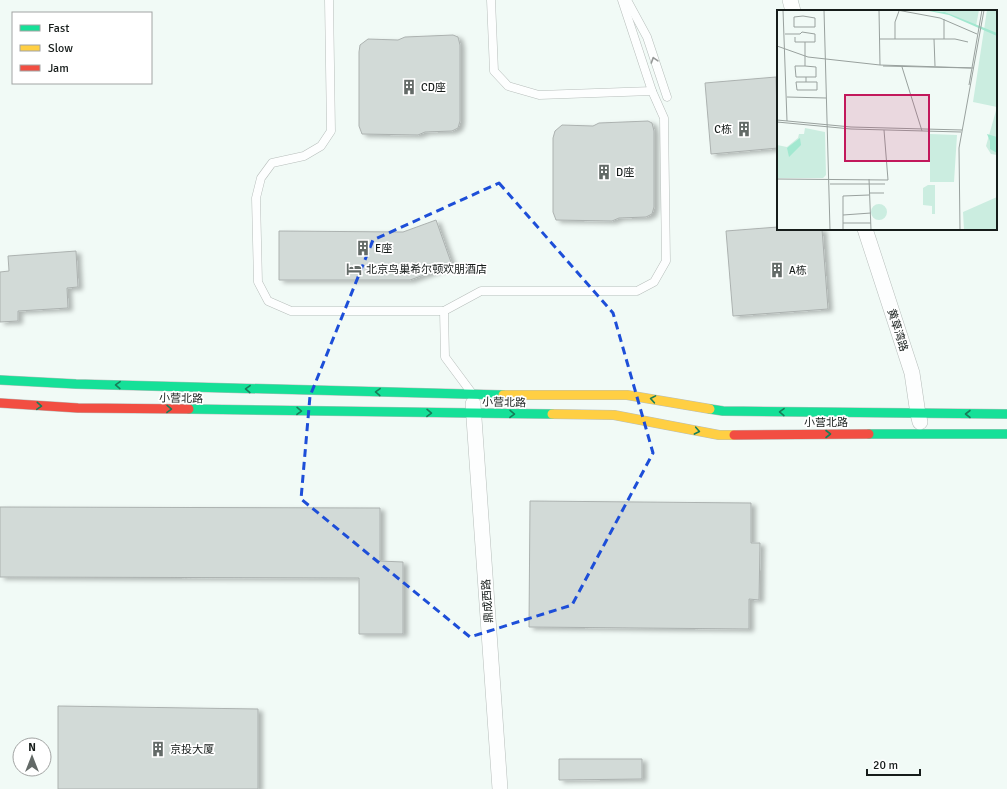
<svg xmlns="http://www.w3.org/2000/svg" width="1007" height="789" viewBox="0 0 1007 789" font-family="Signika,'Noto Sans SC',sans-serif">
	<style>
		.building { fill: #d2dad7; stroke: #acb2b0; filter: url(#shadow) }
		.lines { fill: none; stroke-linecap: round; stroke-linejoin: round }
		.lane-casing { stroke: #b7bebb; stroke-width: 9 }
		.street-casing { stroke: #b7bebb; stroke-width: 16 }
		.fast-casing { stroke: #b7bebb; stroke-width: 10 }
		.slow-casing { stroke: #b7bebb; stroke-width: 10 }
		.jam-casing { stroke: #b7bebb; stroke-width: 10 }
		.lane { stroke: #fdfefe; stroke-width: 8 }
		.street { stroke: #fdfefe; stroke-width: 15 }
		.fast { stroke: #16e098; stroke-width: 9 }
		.slow { stroke: #ffcf43; stroke-width: 9 }
		.jam { stroke: #f24e42; stroke-width: 9 }
		.oneway { stroke: #959897 }
		.oneway2 { stroke: #167e59 }
		.marked { fill: none; stroke: #1d4ed8; stroke-width: 3; stroke-dasharray: 8 5; stroke-linejoin: round }
		.labels { text-anchor: middle; stroke-width: 3.5; stroke-linejoin: round; paint-order: stroke }
		.poi-label { font-size: 11px; fill: #161c1a; stroke: #fff; text-anchor: start }
		.street-label { font-size: 11px; fill: #161c1a; stroke: #fff }
		.inset-road { fill: none; stroke: #99a19e; stroke-width: 1 }
		.view { fill: #c2185b; fill-opacity: 0.15; stroke: #c2185b; stroke-width: 2 }
		.inset-edge { fill: none; stroke: #161c1a; stroke-width: 2 }
	</style>
	<defs>
		<filter id="shadow"><feDropShadow dx="4.5" dy="2.5" stdDeviation="2" flood-color="#0004"/></filter>
	</defs>
	<rect width="100%" height="100%" fill="#f1faf6"/>
	<g class="building">
		<polygon points="453,35 458,37 460,45 460,121 458,128 452,131 425,132 418,135 362,134 359,126 359,52 360,45 368,39 398,40 405,37"/>
		<polygon points="776,77 778,148 711,154 705,83"/>
		<polygon points="648,121 652,123 654,131 654,207 652,214 646,217 619,218 612,221 556,220 553,212 553,138 555,131 562,125 593,126 599,123"/>
		<polygon points="436,220 452,265 410,280 279,280 279,231 403,232"/>
		<polygon points="778,227 778,229 822,229 828,309 733,316 726,231"/>
		<polygon points="76,251 78,287 67,288 68,308 18,311 18,321 0,322 0,272 9,271 8,256"/>
		<polygon points="530,501 751,503 751,543 760,543 759,600 749,599 749,629 529,627"/>
		<polygon points="0,507 380,508 380,561 403,562 403,634 359,634 359,578 0,577"/>
		<polygon points="58,706 258,709 258,789 58,789"/>
		<polygon points="559,759 642,759 642,779 559,780"/>
	</g>
	<g class="lines">
		<g class="lane-casing">
			<g id="lane">
				<polyline points="329,0 331,131 321,146 304,156 272,163 261,178 256,198 258,282 268,301 291,311 444,311 481,291 637,291 654,282 666,261 664,118 652,91"/>
				<polyline points="491,0 494,71 508,86 539,95 652,91 622,0"/>
				<polyline points="627,0 647,37 667,97"/>
				<polyline points="444,311 445,357 471,392"/>
			</g>
		</g>
		<g class="street-casing">
			<g id="street">
				<polyline points="790,0 793,11"/>
				<polyline points="865,229 912,373 918,414 920,422"/>
				<polyline points="473,404 500,789"/>
			</g>
		</g>
		<g class="fast-casing">
			<g id="fast">
				<polyline points="0,380 76,384 503,395"/>
				<polyline points="189,409 552,414"/>
				<polyline points="710,409 723,411 1007,414"/>
				<polyline points="869,434 1007,434"/>
			</g>
		</g>
		<g class="slow-casing">
			<g id="slow">
				<polyline points="503,395 627,395 710,409"/>
				<polyline points="552,414 614,415 719,435 734,435"/>
			</g>
		</g>
		<g class="jam-casing">
			<g id="jam">
				<polyline points="0,403 78,408 189,409"/>
				<polyline points="734,435 869,434"/>
			</g>
		</g>
		<use href="#lane" class="lane"/>
		<use href="#street" class="street"/>
		<use href="#fast" class="fast"/>
		<use href="#slow" class="slow"/>
		<use href="#jam" class="jam"/>
	</g>
	<defs><path id="oneway-chevron" d="M-2-3.5L2.5 0L-2 3.5" fill="none" stroke-width="1.6" stroke-linecap="round" stroke-linejoin="round"/></defs>
	<use class="oneway" href="#oneway-chevron" transform="translate(654 60) rotate(-108)"/>
	<g class="oneway2">
		<use href="#oneway-chevron" transform="translate(118 385) rotate(-178)"/>
		<use href="#oneway-chevron" transform="translate(248 389) rotate(-178)"/>
		<use href="#oneway-chevron" transform="translate(378 392) rotate(-178)"/>
		<use href="#oneway-chevron" transform="translate(653 399) rotate(-170)"/>
		<use href="#oneway-chevron" transform="translate(39 406) rotate(4)"/>
		<use href="#oneway-chevron" transform="translate(169 409) rotate(1)"/>
		<use href="#oneway-chevron" transform="translate(299 411) rotate(1)"/>
		<use href="#oneway-chevron" transform="translate(782 412) rotate(-179)"/>
		<use href="#oneway-chevron" transform="translate(429 413) rotate(1)"/>
		<use href="#oneway-chevron" transform="translate(512 414) rotate(1)"/>
		<use href="#oneway-chevron" transform="translate(968 414) rotate(180)"/>
		<use href="#oneway-chevron" transform="translate(697 431) rotate(11)"/>
		<use href="#oneway-chevron" transform="translate(828 434)"/>
	</g>
	<path class="marked" d="M499,183L613,313L653,453L572,605L470,637L301,499L310,396L373,240Z"/>
	<defs>
		<g id="building-bare" transform="scale(1.2)"><path d="M-4-6H4V6H1V3H-1V6H-4ZM-2.5-4.3h1.7v1.8h-1.7ZM.8-4.3h1.7v1.8H.8ZM-2.5-1h1.7V.8h-1.7ZM.8-1h1.7V.8H.8Z" fill="#636a67" stroke="#fff" stroke-width="2.5" paint-order="stroke"/></g>
		<g id="hotel-bare" transform="scale(1.2)"><path d="M-6-4.5h1.5V1H6V5H4.5V3h-9V5H-6ZM-4 0a1.8 1.8 0 1 1 3.6 0ZM.5 0V-2.5h3Q6-2.5 6 0Z" fill="#636a67" stroke="#fff" stroke-width="2.5" paint-order="stroke"/></g>
	</defs>
	<g fill-rule="evenodd">
		<use href="#building-bare" x="409" y="87"/>
		<use href="#building-bare" x="744" y="129"/>
		<use href="#building-bare" x="604" y="172"/>
		<use href="#building-bare" x="363" y="248"/>
		<use href="#hotel-bare" x="354" y="269"/>
		<use href="#building-bare" x="777" y="270"/>
		<use href="#building-bare" x="158" y="749"/>
	</g>
	<g class="labels">
		<g class="poi-label">
			<text x="421" y="91">CD座</text>
			<text x="732" y="133" text-anchor="end">C栋</text>
			<text x="616" y="176">D座</text>
			<text x="375" y="252">E座</text>
			<text x="366" y="273">北京鸟巢希尔顿欢朋酒店</text>
			<text x="789" y="274">A栋</text>
			<text x="170" y="753">京投大厦</text>
		</g>
		<g class="street-label">
			<text transform="translate(898 330) rotate(72)" y="4">黄草湾路</text>
			<text transform="translate(181 398) rotate(1)" y="4">小营北路</text>
			<text transform="translate(504 402) rotate(1)" y="4">小营北路</text>
			<text x="826" y="426">小营北路</text>
			<text transform="translate(487 601) rotate(-94)" y="4">鼎成西路</text>
		</g>
	</g>
	<g transform="translate(777 10)">
		<rect width="220" height="220" fill="#f1faf6"/>
		<path d="M159,0H202L199,16L168,2ZM210,0H220V145L214,144L209,136L220,97L196,92ZM28,118L48,122L49,165L46,168H0V135L10,137L21,128L22,124H27ZM153,124L180,125L177,172H153ZM151,175H158V204H155V196L146,195V178ZM220,187V220H187L186,202ZM94 202a8 8 0 1 1 16 0a8 8 0 1 1-16 0Z" fill="#cbede0"/>
		<path d="M147,0L168,2L220,23V26L172,5ZM210,124L220,127V143L213,139V131ZM23,128L24,135L12,147L10,138Z" fill="#a2e8d0"/>
		<path class="inset-road" d="M6,0L10,111M47,0L53,220M102,0L103,55M120,0L163,8L200,24M26,6L38,8V17H17V7ZM167,9V29M8,24H23L25,22L38,24V32H18V27M102,29H178L191,32M118,29V12L122,1M157,29L158,56M28,32V56H18L19,67H39V57L28,56M0,36L31,47L103,55L196,58M106,56L194,58M125,57L145,121M29,67V72H19L20,80H40V72H29M192,75L205,0M10,87L49,88M0,110L74,117L185,120M0,112L74,119L184,122M0,169L111,170L107,120M92,169L94,220M53,174H108M92,183H107M66,205L94,203M66,213H94M66,220V186L92,185M183,220L182,138L207,0"/>
		<path class="view" d="M68,85H152V151H68Z"/>
		<rect width="220" height="220" class="inset-edge"/>
	</g>
	<rect x="12" y="12" width="140" height="72" fill="#ffffff" stroke="#a2a4a3"/>
	<rect x="20" y="25" width="20" height="6" fill="#16e098" stroke="#a2a4a3"/>
	<text x="48" y="32" font-size="12" fill="#161c1a">Fast</text>
	<rect x="20" y="45" width="20" height="6" fill="#ffcf43" stroke="#a2a4a3"/>
	<text x="48" y="52" font-size="12" fill="#161c1a">Slow</text>
	<rect x="20" y="65" width="20" height="6" fill="#f24e42" stroke="#a2a4a3"/>
	<text x="48" y="72" font-size="12" fill="#161c1a">Jam</text>
	<g transform="translate(32 757)"><circle r="19" fill="#ffffff" stroke="#a2a4a3"/>
	<path d="M0-3L7 15L0 10L-7 15Z" fill="#636a67"/>
	<text y="-6" font-size="11" font-weight="bold" text-anchor="middle" fill="#161c1a">N</text>
	</g>
	<path d="M867 769v6h53v-6" fill="none" stroke="#161c1a" stroke-width="2"/>
	<text x="873" y="769" font-size="12" fill="#161c1a" stroke="#ffffff" stroke-width="3" paint-order="stroke">20 m</text>
</svg>
